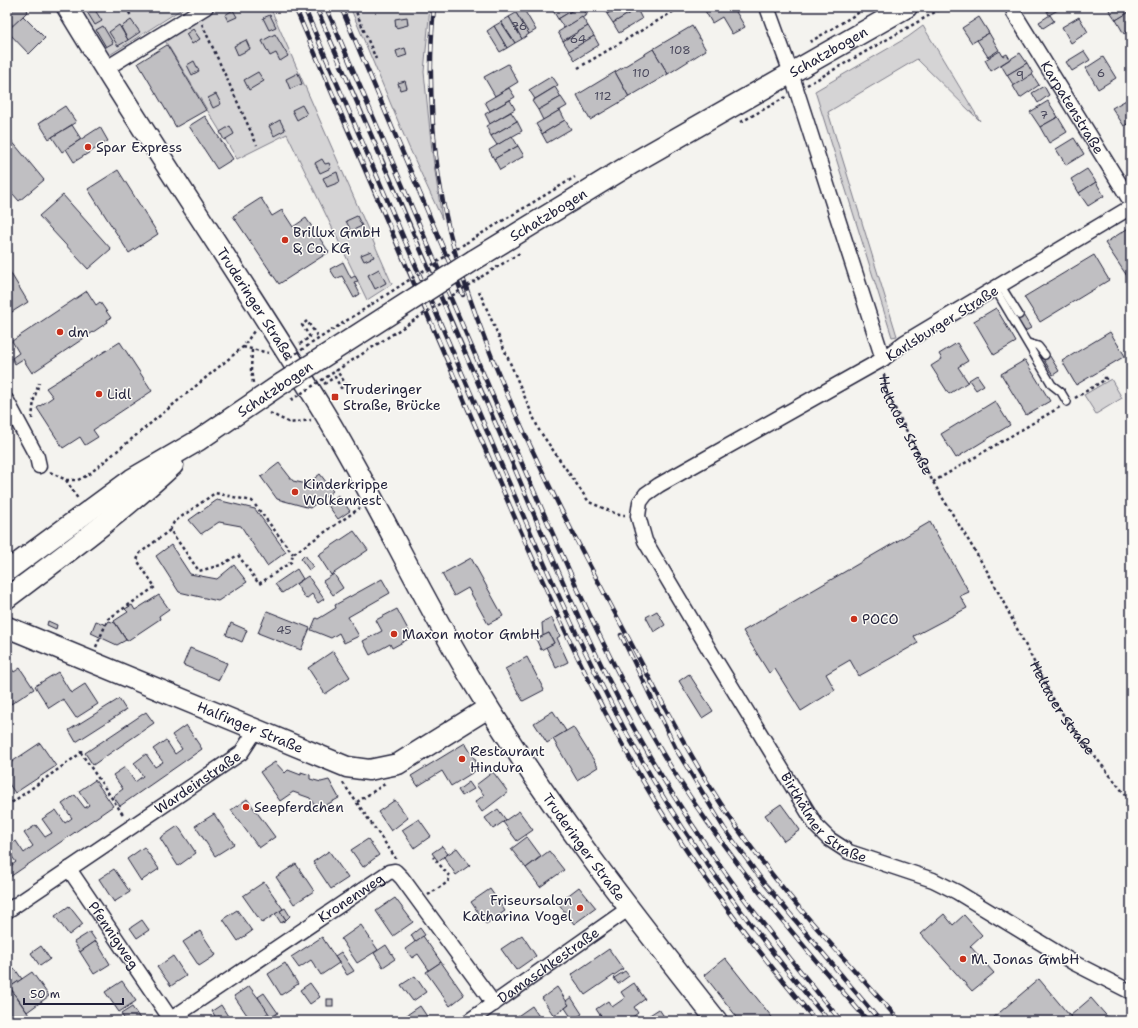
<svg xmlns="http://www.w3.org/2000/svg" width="1138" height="1028" viewBox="0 0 1138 1028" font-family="'Shantell Sans',sans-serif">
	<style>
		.green { fill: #d5d4d5; stroke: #7c7b88 }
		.building { fill: #c0bfc2; stroke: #22223b }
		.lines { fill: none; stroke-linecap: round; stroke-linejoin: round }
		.lane-casing { stroke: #22223b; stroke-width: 10 }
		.street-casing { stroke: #22223b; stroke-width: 17 }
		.secondary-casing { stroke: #22223b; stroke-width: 23 }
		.path { stroke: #22223b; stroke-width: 2.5; stroke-dasharray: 3 3; stroke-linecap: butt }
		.lane { stroke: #fdfcf7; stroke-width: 7 }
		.street { stroke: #fdfcf7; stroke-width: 14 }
		.secondary { stroke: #fdfcf7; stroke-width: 20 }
		.rail-casing { stroke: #22223b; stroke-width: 4.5 }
		.rail { stroke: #fdfcf7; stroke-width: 3; stroke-dasharray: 9; stroke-linecap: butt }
		.secondary-bridge-casing { stroke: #22223b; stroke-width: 23; stroke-linecap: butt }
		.path-bridge { stroke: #22223b; stroke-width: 2.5; stroke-dasharray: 3 3; stroke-linecap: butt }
		.secondary-bridge { stroke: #fdfcf7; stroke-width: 20 }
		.poi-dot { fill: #c8321e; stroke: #fdfcf7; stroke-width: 1.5 }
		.labels { text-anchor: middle; stroke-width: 3; stroke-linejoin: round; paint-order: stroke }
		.number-label { font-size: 12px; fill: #4a495d }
		.street-label { font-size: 14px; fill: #22223b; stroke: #fdfcf7 }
		.poi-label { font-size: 14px; fill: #22223b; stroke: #fdfcf7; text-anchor: start }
	</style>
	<rect width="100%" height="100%" fill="#f4f3ef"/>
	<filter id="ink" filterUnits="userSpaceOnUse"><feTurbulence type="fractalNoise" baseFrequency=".025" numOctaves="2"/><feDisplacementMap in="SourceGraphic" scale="8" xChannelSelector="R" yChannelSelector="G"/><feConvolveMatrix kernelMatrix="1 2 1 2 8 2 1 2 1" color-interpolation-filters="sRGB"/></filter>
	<g filter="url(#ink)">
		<g class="green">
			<polygon points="80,7 185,7 108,56"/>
			<polygon points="218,7 270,7 392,284 367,300 287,134 237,159 164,39"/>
			<polygon points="350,7 430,7 424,72 432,151 442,219 408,145"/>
			<polygon points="923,26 980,121 917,59 828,112 897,336 892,337 815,91 908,37"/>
			<polygon points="1111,379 1122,398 1096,414 1084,395"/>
		</g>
		<g class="building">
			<polygon points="7,7 25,7 28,11 13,26 7,19"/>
			<polygon points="84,7 93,7 102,21 95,25"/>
			<polygon points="556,7 578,7 558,19 552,9"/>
			<polygon points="578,7 582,7 587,15 564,28 558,19"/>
			<polygon points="603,7 619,7 607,14"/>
			<polygon points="619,7 635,7 637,9 613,23 607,14"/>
			<polygon points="708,7 738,7 735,10 745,27 732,34 722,17 712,23 704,9"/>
			<polygon points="1045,7 1063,7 1049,15"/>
			<polygon points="1107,7 1131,7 1131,11 1116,20"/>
			<polygon points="523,8 536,30 529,34 516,13"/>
			<polygon points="637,9 642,19 619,33 613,23"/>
			<polygon points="233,10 237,17 228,21 225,15"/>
			<polygon points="1131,11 1131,29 1124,34 1116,20"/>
			<polygon points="516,13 529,34 522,39 509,17"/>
			<polygon points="270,15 276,27 269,30 263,18"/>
			<polygon points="1050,15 1054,21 1043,28 1039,22"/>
			<polygon points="23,16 45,38 29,54 7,31"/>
			<polygon points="407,17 408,25 396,28 395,19"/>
			<polygon points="509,17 522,39 515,43 501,22"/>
			<polygon points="582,17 588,26 563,41 558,32"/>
			<polygon points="979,17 989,33 972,43 962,28"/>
			<polygon points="1079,17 1088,32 1071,43 1062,27"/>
			<polygon points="131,20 140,32 128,40 121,27"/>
			<polygon points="501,22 515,43 507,48 494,26"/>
			<polygon points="119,25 128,40 118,46 109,32"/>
			<polygon points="103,26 113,43 106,47 96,30"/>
			<polygon points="494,26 507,48 500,52 487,31"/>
			<polygon points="588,26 594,36 569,51 563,41"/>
			<polygon points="692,26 706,50 668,74 653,49"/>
			<polygon points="193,29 200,39 192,44 186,34"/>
			<polygon points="989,33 999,50 988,57 977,40"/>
			<polygon points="275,34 288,56 280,61 276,53 270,56 262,41"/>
			<polygon points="594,36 599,45 575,60 569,51"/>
			<polygon points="246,40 250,49 238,55 234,46"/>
			<polygon points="167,45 206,110 176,127 138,63"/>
			<polygon points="405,48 407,55 398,58 396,51"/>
			<polygon points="653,49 668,74 629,97 615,72"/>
			<polygon points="1000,51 1003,56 1007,54 1010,59 991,71 985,60"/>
			<polygon points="1084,51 1090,60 1072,71 1066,62"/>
			<polygon points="1020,53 1027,63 1007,75 1001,65"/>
			<polygon points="1103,57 1116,78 1098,89 1086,68"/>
			<polygon points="194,61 199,71 192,75 187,65"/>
			<polygon points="1027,63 1033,74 1014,86 1007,75"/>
			<polygon points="508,64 518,82 495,96 484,77"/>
			<polygon points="258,72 264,81 249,90 244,80"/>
			<polygon points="615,72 629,97 590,120 577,95"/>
			<polygon points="298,73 302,84 290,89 286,79"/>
			<polygon points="1032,74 1039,85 1020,98 1013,86"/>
			<polygon points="552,76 558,85 535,99 529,90"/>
			<polygon points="405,81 407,88 400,90 398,83"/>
			<polygon points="1044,86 1049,95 1038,103 1032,93"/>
			<polygon points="555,87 561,97 538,110 532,101"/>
			<polygon points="509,88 515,97 490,111 485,102"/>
			<polygon points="216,94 221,104 213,108 208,98"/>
			<polygon points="561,97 567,106 543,120 538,110"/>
			<polygon points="1128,99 1131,104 1131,122 1124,126 1112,108"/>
			<polygon points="510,100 515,109 490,124 485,114"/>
			<polygon points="1048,101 1058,117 1040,127 1030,112"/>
			<polygon points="302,105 307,114 297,120 292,110"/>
			<polygon points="65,106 76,122 49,139 39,123"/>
			<polygon points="560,110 565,120 542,134 536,124"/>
			<polygon points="511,112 517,121 491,136 486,126"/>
			<polygon points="205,116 233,159 217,169 189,126"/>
			<polygon points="1058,117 1067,132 1049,143 1040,127"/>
			<polygon points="280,120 285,130 274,136 269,126"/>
			<polygon points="565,120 571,129 547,143 542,134"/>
			<polygon points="517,121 522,131 497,145 491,136"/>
			<polygon points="72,125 81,139 62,152 52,137"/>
			<polygon points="230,126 234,134 224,140 220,132"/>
			<polygon points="100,127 108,141 74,162 66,149"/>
			<polygon points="512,136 518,146 494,159 489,150"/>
			<polygon points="1074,138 1084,154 1066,165 1056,149"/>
			<polygon points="11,140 44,180 19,201 7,187 7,143"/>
			<polygon points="518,146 524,156 500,170 494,159"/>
			<polygon points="322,159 325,164 329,163 331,168 320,173 315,163"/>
			<polygon points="1087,169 1096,182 1079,193 1071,179"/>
			<polygon points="118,170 158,234 129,253 88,189"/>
			<polygon points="337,172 340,182 327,187 323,178"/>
			<polygon points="1096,182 1104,196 1088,206 1079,193"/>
			<polygon points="63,195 111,249 88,269 39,216"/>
			<polygon points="261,198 272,216 282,210 293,227 306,218 329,252 279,284 233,216"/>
			<polygon points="357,216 362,226 351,231 346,221"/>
			<polygon points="1130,227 1131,228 1131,282 1105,243"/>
			<polygon points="371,251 374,257 364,261 361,255"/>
			<polygon points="1094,255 1109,280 1040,322 1024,297"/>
			<polygon points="343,262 351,278 355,276 358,281 354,282 360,294 354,298 342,276 336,279 330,269"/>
			<polygon points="7,267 28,302 7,315"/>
			<polygon points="379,269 386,283 375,289 368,275"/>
			<polygon points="87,291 96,305 100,302 111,318 107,320 108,322 32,373 23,359 15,364 12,358 19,353 12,341"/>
			<polygon points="996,308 1016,342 994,355 974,321"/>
			<polygon points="1022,313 1031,328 1025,331 1016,317"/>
			<polygon points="1110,332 1125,356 1076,385 1062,361"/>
			<polygon points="120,342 152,391 93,430 98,437 85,445 80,437 63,448 37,408 53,397 46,388"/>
			<polygon points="957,343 968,361 958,367 968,382 949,394 931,366 942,359 939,354"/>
			<polygon points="1048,353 1059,371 1053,375 1042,357"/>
			<polygon points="1025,360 1050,401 1026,415 1001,374"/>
			<polygon points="977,375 984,385 976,390 969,380"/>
			<polygon points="995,401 1010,425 956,458 941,434"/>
			<polygon points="279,463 293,481 307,484 320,474 333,491 310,508 277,499 261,477"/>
			<polygon points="338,495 350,511 338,519 327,504"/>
			<polygon points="217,500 255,509 286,552 267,566 241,526 219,522 201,534 189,520"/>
			<polygon points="930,522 969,592 960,596 967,608 914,636 918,643 859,676 850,660 826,674 835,690 801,711 775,669 769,673 743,631"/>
			<polygon points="354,531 368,550 331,575 318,555"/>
			<polygon points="171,545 190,574 217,579 234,565 247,582 218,601 179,592 156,556"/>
			<polygon points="305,555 313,567 309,570 301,559"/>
			<polygon points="471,558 503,616 488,624 468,588 454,596 442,574"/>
			<polygon points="297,569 303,579 282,593 275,584"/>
			<polygon points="334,574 343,588 333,595 323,581"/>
			<polygon points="308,576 324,599 318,603 312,594 306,599 296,584"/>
			<polygon points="382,579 390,593 348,617 359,636 344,643 339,633 331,638 311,630 316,618 318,619 336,608 335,605"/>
			<polygon points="159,595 169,609 159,616 160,619 127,641 114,621 128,612 125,609 132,605 135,610"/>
			<polygon points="397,609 412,637 392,648 390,644 370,655 363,641 382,631 376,620"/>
			<polygon points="267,611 310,628 301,650 258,633"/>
			<polygon points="657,611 665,625 654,632 646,617"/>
			<polygon points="552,618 560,636 557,638 568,662 556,668 546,647 554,643 549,633 543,636 542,623"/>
			<polygon points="48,621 57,625 56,629 47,625"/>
			<polygon points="96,621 106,625 109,621 115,623 126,640 117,645 91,633"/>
			<polygon points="231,623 247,630 242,642 226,635"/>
			<polygon points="549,633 554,643 541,650 536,639"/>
			<polygon points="190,648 227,663 219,680 183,665"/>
			<polygon points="333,651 350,677 325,694 308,668"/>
			<polygon points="527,657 544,690 523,701 505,669"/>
			<polygon points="7,662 14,672 20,668 34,689 11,704 7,697"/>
			<polygon points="58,672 71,693 85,684 98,704 76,718 63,699 49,708 35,686"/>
			<polygon points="689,674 713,711 702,718 679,681"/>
			<polygon points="119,699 126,710 76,742 69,730"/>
			<polygon points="553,711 566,731 547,743 534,723"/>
			<polygon points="146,712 154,723 93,765 85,753"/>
			<polygon points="186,725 202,749 120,806 113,796 123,789 113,775 125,767 135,782 143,776 134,763 146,754 155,767 163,762 153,749 166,740 175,754 182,749 172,735"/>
			<polygon points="573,727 598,767 577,780 553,739"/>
			<polygon points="40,743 56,766 15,793 7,781 7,765"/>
			<polygon points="465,743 480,768 451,786 442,771 418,786 411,776"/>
			<polygon points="275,762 285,773 288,770 301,775 301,772 310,775 310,779 321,782 329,780 339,798 317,810 310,798 293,792 280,801 260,772"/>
			<polygon points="493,772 508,792 482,812 475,802 484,795 476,785"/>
			<polygon points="95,780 113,806 7,879 7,869 16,862 7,850 7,847 16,841 24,853 33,846 24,833 36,825 45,837 52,833 42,819 56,810 65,823 72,818 62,804 75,795 85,808 89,805 79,791"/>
			<polygon points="469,782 474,789 462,796 458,790"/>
			<polygon points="247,799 275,837 259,848 231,810"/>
			<polygon points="395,800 408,818 391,831 378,812"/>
			<polygon points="781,804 800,830 784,841 765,815"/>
			<polygon points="498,809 506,820 493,829 485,818"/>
			<polygon points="519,811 533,830 517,841 503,822"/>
			<polygon points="214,814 234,844 215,856 195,826"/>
			<polygon points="419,819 431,836 414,848 402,830"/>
			<polygon points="178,826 196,853 178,866 160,838"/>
			<polygon points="527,837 541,856 526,868 511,849"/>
			<polygon points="368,839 379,855 363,867 351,850"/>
			<polygon points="442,846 448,854 438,861 432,853"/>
			<polygon points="144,847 159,869 141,881 127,859"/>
			<polygon points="457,848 470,865 456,875 444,857"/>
			<polygon points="329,851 348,878 331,889 313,862"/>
			<polygon points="549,851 564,870 540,887 526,868"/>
			<polygon points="296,864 314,891 294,904 276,877"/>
			<polygon points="114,869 130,892 114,902 99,879"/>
			<polygon points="264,882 283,909 262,923 243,896"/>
			<polygon points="579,887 596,908 574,924 558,903"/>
			<polygon points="490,889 505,911 486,924 471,902"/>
			<polygon points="395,898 413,922 393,936 376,911"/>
			<polygon points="69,906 83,924 69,935 55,916"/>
			<polygon points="285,908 290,916 286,920 280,911"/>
			<polygon points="237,910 252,931 238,941 223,919"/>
			<polygon points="280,911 286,920 281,923 275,914"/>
			<polygon points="944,914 953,925 964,915 982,935 970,946 994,973 972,991 921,934"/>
			<polygon points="142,920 149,930 137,938 130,928"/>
			<polygon points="361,925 378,950 357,963 341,939"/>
			<polygon points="420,928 425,935 415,942 411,935"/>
			<polygon points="200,931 216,955 199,966 183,942"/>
			<polygon points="90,932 96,941 80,952 74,942"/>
			<polygon points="522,935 536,956 516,970 501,949"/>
			<polygon points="423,936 441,962 429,970 418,954 412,958 405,949"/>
			<polygon points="322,937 339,963 321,975 311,960 299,968 291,957"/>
			<polygon points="96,941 110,964 94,974 80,952"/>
			<polygon points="386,945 395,959 383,967 374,953"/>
			<polygon points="41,946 50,959 40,966 31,953"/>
			<polygon points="609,949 623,969 585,995 571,975"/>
			<polygon points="341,952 354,971 347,975 335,956"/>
			<polygon points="173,956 186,976 171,986 157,967"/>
			<polygon points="725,958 775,1021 740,1021 704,975"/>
			<polygon points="441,962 464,995 450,1006 426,972"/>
			<polygon points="285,963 298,984 281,995 268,974"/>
			<polygon points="15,969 22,979 7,989 7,975"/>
			<polygon points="625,971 629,976 618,984 614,978"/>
			<polygon points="32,972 49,996 27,1012 10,987"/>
			<polygon points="415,976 426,992 413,1001 401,985"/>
			<polygon points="1039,979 1074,1021 996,1021 993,1018"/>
			<polygon points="122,981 136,1001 119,1012 105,992"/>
			<polygon points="310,983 320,997 310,1004 300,990"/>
			<polygon points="634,983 645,999 634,1007 638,1013 627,1021 604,1021 596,1009 608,1001 612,1007 625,998 621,992"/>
			<polygon points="249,986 269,1012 257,1021 251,1021 234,996"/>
			<polygon points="557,987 569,1005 554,1016 542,998"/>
			<polygon points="12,991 29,1015 20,1021 7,1020 7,994"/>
			<polygon points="264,993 278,1013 271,1017 258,997"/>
			<polygon points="571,997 582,1014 573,1020 565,1008 569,1005 566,1001"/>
			<polygon points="1091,998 1111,1021 1074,1021 1070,1016"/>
			<rect x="327" y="999" width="6" height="7"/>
			<polygon points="221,1005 231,1021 222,1021 219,1016 216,1018 212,1011"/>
			<polygon points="420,1006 430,1021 403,1021 401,1019"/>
			<polygon points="532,1006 542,1021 512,1021 512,1020"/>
			<polygon points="132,1007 141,1020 140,1021 126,1021 121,1014"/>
			<polygon points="659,1009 665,1018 660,1021 647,1021 645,1018"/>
		</g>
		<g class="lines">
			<g class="lane-casing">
				<g id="lane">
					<polyline points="1001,286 1019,315"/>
					<polyline points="995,289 1052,385 1061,392 1067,402"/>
					<polyline points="1028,343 1038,346 1045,355"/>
				</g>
			</g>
			<g class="street-casing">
				<g id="street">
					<polyline points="767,7 791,73 883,359"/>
					<path id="s2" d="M1014,13L1131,202"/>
					<polyline points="105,69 206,7"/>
					<path id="s3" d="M1131,207L905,342L883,359L659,485L646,494L640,502L638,516L645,541L713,656L817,827L829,839L849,852L933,880L957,892L1074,963L1131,992"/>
					<polyline points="7,401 37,457 39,466"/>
					<path id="s4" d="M69,869L172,1021"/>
					<path id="s5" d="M7,911L241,753L256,730"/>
					<path id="s6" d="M171,1019L389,872L395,871L402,878L494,1004"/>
					<path id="s7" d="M469,1021L628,909"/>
				</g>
			</g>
			<g class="secondary-casing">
				<g id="secondary">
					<path id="s8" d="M67,7C148,142 238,272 320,406C376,497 420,596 476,687C547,805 632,913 717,1021"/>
					<path id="s9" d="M474,260L633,163L907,7"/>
					<polyline points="7,571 132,479 199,440 281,384"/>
					<path d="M7,598C64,555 121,513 173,465"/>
					<path id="s10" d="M7,627L347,767L369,770L398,764L488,708"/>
				</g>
			</g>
			<g class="path">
				<polyline points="126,7 131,16"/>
				<polyline points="354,7 376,59"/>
				<polyline points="202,24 257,145"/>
				<polyline points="810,42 868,7"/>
				<polyline points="578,68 681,7"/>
				<polyline points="807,85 944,7"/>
				<polyline points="741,122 786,97"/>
				<polyline points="466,243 575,177"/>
				<polyline points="481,277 520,253"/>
				<polyline points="479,291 539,430 589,502 619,515 625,515"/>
				<polyline points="300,344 310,337 302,325 307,321 318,337"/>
				<polyline points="243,347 269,353"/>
				<polyline points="252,350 251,370 253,383"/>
				<path id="s1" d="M884,374L886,391L933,482L990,576L1052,697L1067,721L1131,802"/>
				<polyline points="324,384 335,377 341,388 346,384 336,370"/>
				<polyline points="1075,398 1106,379 1102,375"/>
				<polyline points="270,413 290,423 311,420"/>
				<polyline points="32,419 34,399 39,383"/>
				<polyline points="50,472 66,480 78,499"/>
				<polyline points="66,480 78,480 88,475 243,347 254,331"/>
				<polyline points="933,482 1060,407"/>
				<polyline points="170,530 174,522 215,493 252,501 293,554"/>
				<polyline points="96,647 108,619 155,587 137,560 140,553 170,530 199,571 221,565 238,555 259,584 291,562 293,554 360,508"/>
				<polyline points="81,753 81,748"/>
				<polyline points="343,783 395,857 395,859"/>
				<polyline points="357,802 385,784"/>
				<polyline points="7,806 81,753 124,816"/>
				<polyline points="428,895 448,882 450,877 433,857"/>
			</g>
			<use href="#lane" class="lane"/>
			<use href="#street" class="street"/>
			<use href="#secondary" class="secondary"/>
			<g class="rail-casing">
				<g id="rail">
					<path d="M295,7C359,155 423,303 486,451C538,571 588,692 656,803C703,880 758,952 816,1021"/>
					<path d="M304,7C360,136 415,265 471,394C524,517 575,642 641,759C694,853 759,939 829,1021"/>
					<path d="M316,7C378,152 440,297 503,441C548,547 591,655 649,755C704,850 771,937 841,1021"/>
					<path d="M326,7C387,149 448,292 509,434C557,543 602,652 663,754C721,851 794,936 868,1021"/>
					<polyline points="341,7 463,295"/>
					<path d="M434,7C427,77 432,161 449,230C460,274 476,317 493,360C528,447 570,530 615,613C651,680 685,750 727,813C777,888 840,954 900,1021"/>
					<polyline points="621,635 676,749 724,828 764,883 880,1021"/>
				</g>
			</g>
			<use href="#rail" class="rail"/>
			<g class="secondary-bridge-casing">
				<polyline id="secondary-bridge" points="281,384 474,260"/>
			</g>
			<g class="path-bridge">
				<polyline points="286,360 466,243"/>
				<polyline points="291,400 481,277"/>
			</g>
			<use href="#secondary-bridge" class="secondary-bridge"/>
		</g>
	</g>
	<g class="poi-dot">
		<circle cx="88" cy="147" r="4"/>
		<circle cx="285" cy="240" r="4"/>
		<circle cx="60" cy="332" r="4"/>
		<circle cx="99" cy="394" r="4"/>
		<rect x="331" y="393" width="8" height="8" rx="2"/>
		<circle cx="295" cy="492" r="4"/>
		<circle cx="854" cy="619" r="4"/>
		<circle cx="394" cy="634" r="4"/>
		<circle cx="462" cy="759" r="4"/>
		<circle cx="246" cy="807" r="4"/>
		<circle cx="580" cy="908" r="4"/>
		<circle cx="963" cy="959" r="4"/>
	</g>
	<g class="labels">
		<g class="number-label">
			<text x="519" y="30">76</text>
			<text x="578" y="43">64</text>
			<text x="680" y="54">108</text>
			<text x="641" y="77">110</text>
			<text x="1101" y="77">6</text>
			<text x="1020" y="79">9</text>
			<text x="603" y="100">112</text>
			<text x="1044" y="119">7</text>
			<text x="284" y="634">45</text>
		</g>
		<g class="street-label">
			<text dy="5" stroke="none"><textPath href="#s9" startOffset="411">Schatzbogen</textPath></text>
			<text dy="5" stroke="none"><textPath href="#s2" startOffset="111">Karpatenstraße</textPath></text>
			<text dy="5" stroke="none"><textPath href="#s9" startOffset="87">Schatzbogen</textPath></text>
			<text dy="5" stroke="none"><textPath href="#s8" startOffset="351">Truderinger Straße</textPath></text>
			<text transform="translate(942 323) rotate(-32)" y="5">Karlsburger Straße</text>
			<text transform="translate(275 389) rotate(-34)" y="5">Schatzbogen</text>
			<text dy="5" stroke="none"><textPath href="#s1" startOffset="56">Heltauer Straße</textPath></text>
			<text dy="5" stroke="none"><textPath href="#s1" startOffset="380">Heltauer Straße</textPath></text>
			<text dy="5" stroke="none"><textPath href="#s10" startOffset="263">Halfinger Straße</textPath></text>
			<text dy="5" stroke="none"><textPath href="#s5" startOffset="230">Wardeinstraße</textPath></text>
			<text dy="5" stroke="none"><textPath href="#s3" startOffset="946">Birthälmer Straße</textPath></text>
			<text dy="5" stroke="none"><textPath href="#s8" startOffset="987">Truderinger Straße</textPath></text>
			<text dy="5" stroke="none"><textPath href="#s6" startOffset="217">Kronenweg</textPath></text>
			<text dy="5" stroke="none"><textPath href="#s4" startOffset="80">Pfennigweg</textPath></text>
			<text dy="5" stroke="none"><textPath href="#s7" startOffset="97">Damaschkestraße</textPath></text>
		</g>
		<g class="poi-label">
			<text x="96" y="152">Spar Express</text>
			<text x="293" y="237">Brillux GmbH<tspan x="293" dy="16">&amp; Co. KG</tspan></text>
			<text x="68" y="337">dm</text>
			<text x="343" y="394">Truderinger<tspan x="343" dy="16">Straße, Brücke</tspan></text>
			<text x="107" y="399">Lidl</text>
			<text x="303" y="489">Kinderkrippe<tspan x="303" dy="16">Wolkennest</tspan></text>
			<text x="862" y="624">POCO</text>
			<text x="402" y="639">Maxon motor GmbH</text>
			<text x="470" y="756">Restaurant<tspan x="470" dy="16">Hindura</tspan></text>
			<text x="254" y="812">Seepferdchen</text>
			<text x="572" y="905" text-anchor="end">Friseursalon<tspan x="572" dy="16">Katharina Vogel</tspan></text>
			<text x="971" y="964">M. Jonas GmbH</text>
		</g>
	</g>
	<rect width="1138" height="1028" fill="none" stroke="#fdfcf7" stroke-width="24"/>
	<rect x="12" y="12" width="1114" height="1004" fill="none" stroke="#22223b" stroke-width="1.5" filter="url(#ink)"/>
	<path d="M24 998v6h99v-6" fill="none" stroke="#22223b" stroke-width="2"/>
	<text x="30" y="998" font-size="12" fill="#22223b" stroke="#fdfcf7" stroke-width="3" paint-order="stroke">50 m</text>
</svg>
